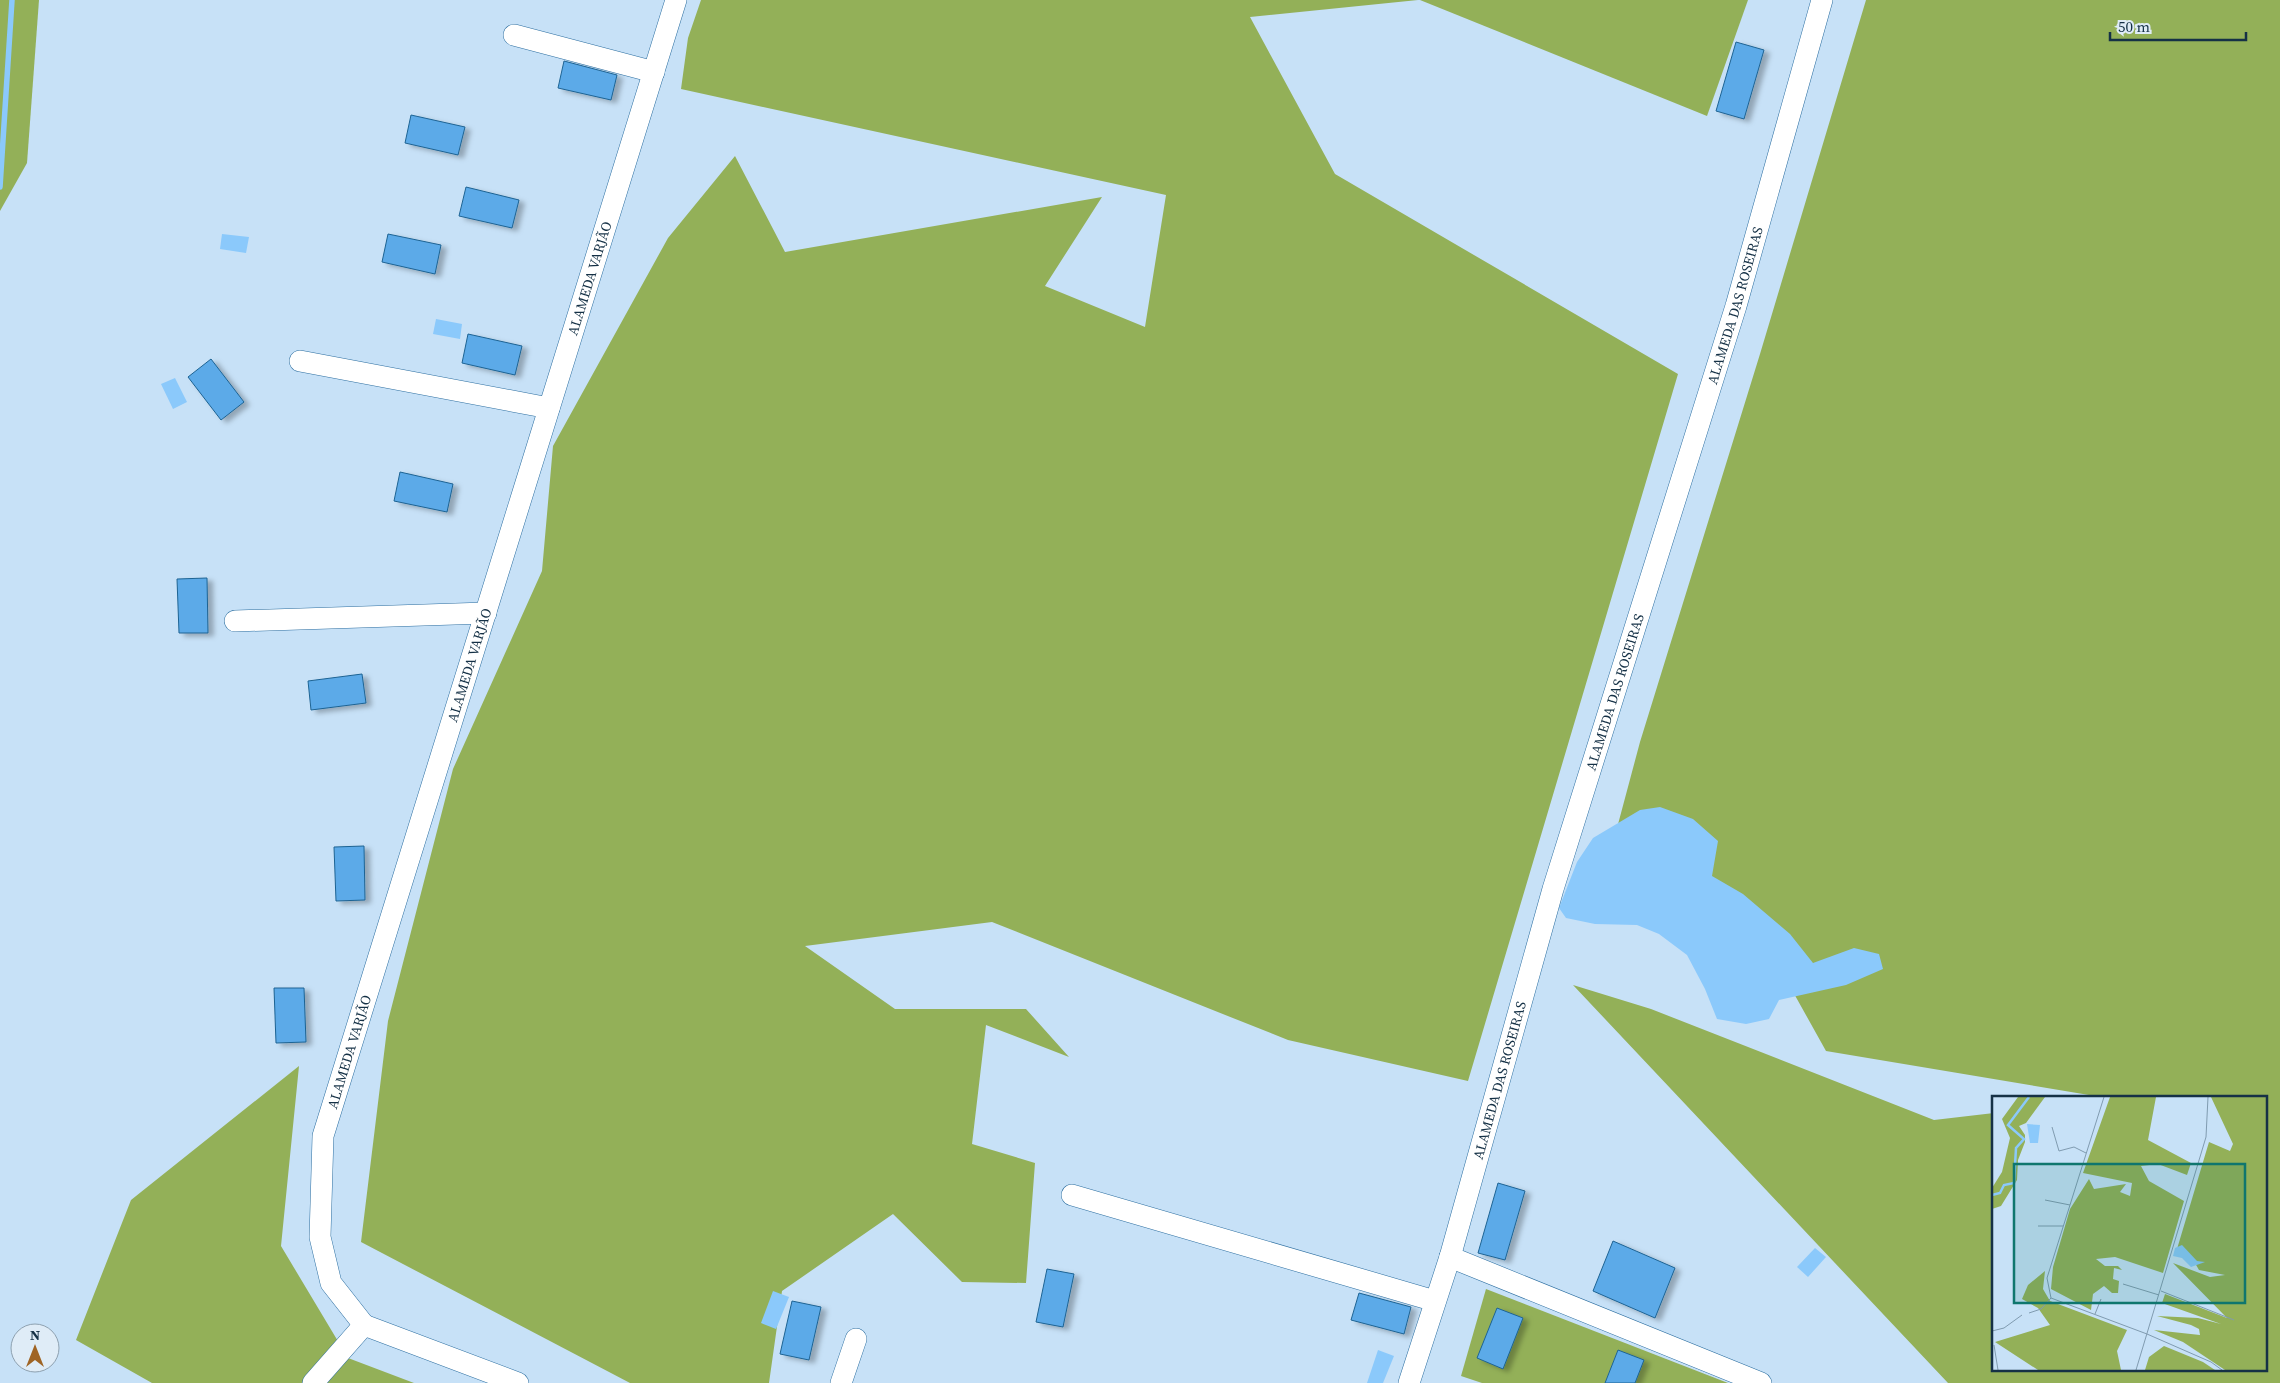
<svg xmlns="http://www.w3.org/2000/svg" width="2280" height="1383" viewBox="0 0 2280 1383" font-family="'Source Serif 4',serif">
	<style>
		.forest { fill: #93b058 }
		.water { fill: #8bc9fb }
		.lines { fill: none; stroke-linecap: round; stroke-linejoin: round }
		.stream { stroke: #8bc9fb; stroke-width: 5.5 }
		.building { fill: #5baae8; stroke: #1e6393; filter: url(#shadow) }
		.minor-casing { stroke: #2d6fa1; stroke-width: 22 }
		.minor { stroke: #fff; stroke-width: 21 }
		.labels { text-anchor: middle; stroke-width: 4; stroke-linejoin: round; paint-order: stroke }
		.street-label { font-size: 14px; fill: #153146; stroke: #dfecf7 }
		.inset-river { fill: none; stroke: #8bc9fb; stroke-width: 2.5 }
		.inset-road { fill: none; stroke: #809bb0; stroke-width: 1 }
		.view { fill: #0f766e; fill-opacity: 0.15; stroke: #0f766e; stroke-width: 2.5 }
		.inset-edge { fill: none; stroke: #153146; stroke-width: 2.5 }
	</style>
	<defs>
		<filter id="shadow"><feDropShadow dx="5.5" dy="3" stdDeviation="2.5" flood-color="#0004"/></filter>
	</defs>
	<rect width="100%" height="100%" fill="#c7e1f7"/>
	<g class="forest">
		<polygon points="0,0 39,0 27,163 0,211"/>
		<polygon points="701,0 1418,0 1250,17 1335,174 1678,374 1468,1081 1288,1040 992,922 805,946 895,1009 1026,1009 1069,1057 986,1025 972,1144 1035,1163 1026,1283 962,1282 893,1214 782,1291 769,1383 630,1383 361,1242 388,1021 453,769 542,571 553,446 668,238 735,156 785,252 1102,197 1045,286 1145,327 1166,195 681,89 688,38"/>
		<polygon points="1420,0 1748,0 1707,116"/>
		<polygon points="1866,0 2280,0 2280,1383 1948,1383 1573,985 1651,1009 1934,1120 1994,1113 1994,1369 2266,1369 2266,1097 2101,1097 1826,1051 1763,938 1613,843 1640,742 1760,354"/>
		<polygon points="299,1066 281,1246 348,1358 414,1383 152,1383 76,1340 131,1200"/>
		<polygon points="1486,1289 1728,1383 1482,1383 1461,1376"/>
	</g>
	<g class="water">
		<polygon points="222,234 249,237 246,253 220,249"/>
		<polygon points="436,319 462,324 460,339 433,334"/>
		<polygon points="175,378 187,402 173,409 161,384"/>
		<polygon points="1660,807 1693,819 1718,841 1712,876 1743,894 1790,934 1813,963 1854,948 1879,954 1883,969 1846,985 1779,1000 1769,1019 1746,1024 1717,1019 1705,989 1687,955 1659,934 1637,925 1595,924 1566,918 1559,908 1577,862 1593,838 1640,810"/>
		<polygon points="1815,1248 1826,1257 1808,1277 1797,1267"/>
		<polygon points="773,1291 789,1297 776,1329 761,1323"/>
		<polygon points="1378,1350 1394,1356 1383,1383 1367,1383"/>
	</g>
	<g class="lines">
		<polyline class="stream" points="0,187 12,0"/>
	</g>
	<g class="building">
		<polygon points="1736,42 1764,50 1744,119 1716,111"/>
		<polygon points="564,61 617,75 611,100 558,88"/>
		<polygon points="411,115 465,127 458,155 405,143"/>
		<polygon points="466,187 519,200 512,228 459,216"/>
		<polygon points="388,234 441,245 435,274 382,262"/>
		<polygon points="468,334 522,346 515,375 462,363"/>
		<polygon points="211,359 244,402 221,420 188,377"/>
		<polygon points="400,472 453,484 447,512 394,501"/>
		<polygon points="207,578 208,633 179,633 177,579"/>
		<polygon points="362,674 366,703 311,710 308,681"/>
		<polygon points="364,846 365,900 336,901 334,847"/>
		<polygon points="274,988 304,988 306,1042 276,1043"/>
		<polygon points="1498,1183 1525,1191 1505,1260 1478,1253"/>
		<polygon points="1613,1241 1675,1268 1655,1318 1593,1291"/>
		<polygon points="1047,1269 1074,1274 1063,1327 1036,1322"/>
		<polygon points="1359,1293 1411,1307 1404,1334 1351,1320"/>
		<polygon points="792,1301 821,1307 809,1360 780,1354"/>
		<polygon points="1497,1308 1523,1318 1503,1369 1477,1358"/>
		<polygon points="1618,1350 1644,1360 1635,1383 1605,1383"/>
	</g>
	<g class="lines">
		<g class="minor-casing">
			<g id="minor">
				<polyline points="514,35 654,72"/>
				<polyline points="300,361 549,408"/>
				<polyline points="235,621 486,613"/>
				<polyline points="1072,1195 1435,1301"/>
				<polyline points="1450,1257 1761,1383"/>
				<path id="s1" d="M364,1325L331,1283L320,1237L323,1136L676,0"/>
				<polyline points="364,1325 518,1383"/>
				<polyline points="313,1383 364,1325"/>
				<polyline points="841,1383 856,1339"/>
				<path id="s2" d="M1409,1383L1450,1257L1553,889L1736,306L1822,0"/>
			</g>
		</g>
		<use href="#minor" class="minor"/>
	</g>
	<g class="labels">
		<g class="street-label">
			<text dy="5" stroke="none"><textPath href="#s1" startOffset="1100">ALAMEDA VARJÃO</textPath></text>
			<text dy="5" stroke="none"><textPath href="#s2" startOffset="1126">ALAMEDA DAS ROSEIRAS</textPath></text>
			<text dy="5" stroke="none"><textPath href="#s1" startOffset="695">ALAMEDA VARJÃO</textPath></text>
			<text dy="5" stroke="none"><textPath href="#s2" startOffset="721">ALAMEDA DAS ROSEIRAS</textPath></text>
			<text dy="5" stroke="none"><textPath href="#s1" startOffset="290">ALAMEDA VARJÃO</textPath></text>
			<text dy="5" stroke="none"><textPath href="#s2" startOffset="316">ALAMEDA DAS ROSEIRAS</textPath></text>
		</g>
	</g>
	<g transform="translate(1992 1096)">
		<rect width="275" height="275" fill="#c7e1f7"/>
		<path d="M26,1H53L34,27L27,30L33,39V46L26,64L25,84L9,110L0,113V92L10,76L18,42L10,23ZM118,1H164L156,44L199,67L195,79L166,68L149,70L157,85L192,105L171,177L123,161L104,163L113,170H126L130,174L122,172L121,183L127,185L126,197H120L112,190L101,198L99,214L59,193L61,171L78,113L97,83L102,93L134,88L128,96L138,100L140,87L91,77ZM219,1H275V274H233L191,246L162,234L208,239L207,233L199,229L165,220L206,222L229,228L170,207L173,198L235,222L181,167L218,181L233,179L207,174L200,162L185,153L217,46L238,55L241,48ZM53,175L51,193L58,205L135,234L125,255L129,274H46L3,246L58,229L46,212L30,203L36,189ZM172,250L211,266L223,274H153L157,261Z" fill="#93b058"/>
		<path d="M35,28L48,29L46,47H38ZM190,149L205,165L213,166L199,171L190,162L181,160L183,152Z" fill="#8bc9fb"/>
		<path class="inset-river" d="M0,99L8,97L12,89L22,87L24,52L32,43L16,29L37,1"/>
		<path class="inset-road" d="M60,31L67,55L82,51L94,57M53,104L78,109M46,130H71M131,188L167,199M169,195L242,224M59,202L55,182L112,1M59,202L155,238L219,266L230,274M37,217L49,213L59,202M103,218L109,203M0,235L12,232L30,219M2,249L6,274M144,274L214,41L216,1"/>
		<path class="view" d="M22,68H253V207H22Z"/>
		<rect width="275" height="275" class="inset-edge"/>
	</g>
	<g transform="translate(35 1348)"><circle r="24" fill="#dfecf7" stroke="#8ea1b0"/>
	<path d="M0-4L9 19L0 12L-9 19Z" fill="#9f6424"/>
	<text y="-8" font-size="14" font-weight="bold" text-anchor="middle" fill="#153146">N</text>
	</g>
	<path d="M2110 32v8h136v-8" fill="none" stroke="#153146" stroke-width="2.5"/>
	<text x="2118" y="32" font-size="15" fill="#153146" stroke="#dfecf7" stroke-width="4" paint-order="stroke">50 m</text>
</svg>
